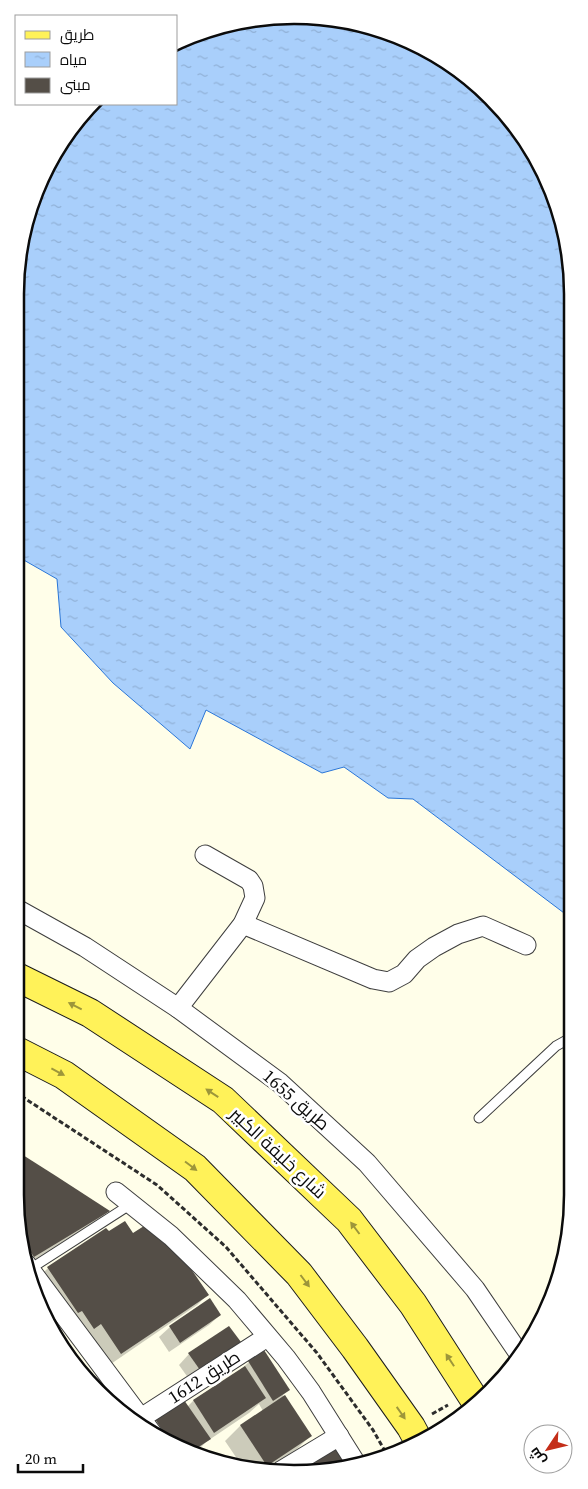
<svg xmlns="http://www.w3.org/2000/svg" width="588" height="1489" viewBox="0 0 588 1489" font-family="'Source Serif 4',Cairo,serif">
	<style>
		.water { fill: url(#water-ripples); stroke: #2b76d7 }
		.shadow { fill: #0003 }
		.building { fill: #544e47 }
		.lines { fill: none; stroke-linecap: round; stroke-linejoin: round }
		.service-casing { stroke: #3e3e3e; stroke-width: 11 }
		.minor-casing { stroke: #3e3e3e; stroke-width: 21 }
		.primary-casing { stroke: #1c1c1c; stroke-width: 30 }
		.path { stroke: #2d2d2d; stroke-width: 3; stroke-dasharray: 5 2.5; stroke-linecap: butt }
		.service { stroke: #fff; stroke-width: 9 }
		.minor { stroke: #fff; stroke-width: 19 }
		.primary { stroke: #fff259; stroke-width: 28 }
		.oneway { fill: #9d963a }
		.labels { text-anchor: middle; stroke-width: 5; stroke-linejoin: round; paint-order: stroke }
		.street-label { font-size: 18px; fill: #0b0b0b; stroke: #fff }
		.rim { fill: none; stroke: #0b0b0b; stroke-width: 2.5 }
	</style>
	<defs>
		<pattern id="water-ripples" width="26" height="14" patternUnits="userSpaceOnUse" patternTransform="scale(1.25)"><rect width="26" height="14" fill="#a9cffb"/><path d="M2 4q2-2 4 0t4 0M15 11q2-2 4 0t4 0" fill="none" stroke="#90b0d6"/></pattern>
	</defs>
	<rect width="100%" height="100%" fill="#fffee9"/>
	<polygon class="water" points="275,16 383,30 449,62 504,110 544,171 571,257 572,919 413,799 388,798 344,767 322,773 206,710 190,749 113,683 61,627 57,579 15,555 15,294 30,205 84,110 93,104 176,104 176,42"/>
	<g class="shadow">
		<polygon points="15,1152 108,1211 93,1226 27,1266 15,1195"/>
		<polygon points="106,1229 109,1233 132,1235 207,1295 197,1305 105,1368 33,1283 48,1268"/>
		<polygon points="210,1300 220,1315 209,1325 169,1352 159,1337 170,1327"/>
		<polygon points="239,1342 229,1353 189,1379 179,1365 189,1354"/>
		<polygon points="249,1362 288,1390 283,1395 310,1436 295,1451 265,1471 257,1472 242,1466 225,1441 240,1426 263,1411 259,1404 249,1413 206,1442 197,1451 155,1437 146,1430 156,1420 184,1402 187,1407 193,1401 239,1371"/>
	</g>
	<g class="building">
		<polygon points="15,1150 56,1176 110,1211 34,1257 23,1241 15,1195"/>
		<polygon points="125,1221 133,1233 144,1226 172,1250 189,1266 209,1295 121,1354 101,1324 94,1329 82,1311 78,1313 47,1267 106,1228 109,1231"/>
		<polygon points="210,1298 221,1315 180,1343 169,1326"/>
		<polygon points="229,1326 241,1342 200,1370 188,1353"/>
		<polygon points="264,1350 290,1390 273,1401 248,1361"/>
		<polygon points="245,1366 266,1398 214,1433 193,1400"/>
		<polygon points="285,1395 312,1436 267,1466 240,1425"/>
		<polygon points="184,1400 211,1439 194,1450 170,1442 155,1419"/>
		<polygon points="337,1446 348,1469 302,1470"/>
	</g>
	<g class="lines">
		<g class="service-casing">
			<g id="service">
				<polyline points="479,1118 556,1046 565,1041 573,1042"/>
				<polyline points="30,1269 131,1204"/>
			</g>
		</g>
		<g class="minor-casing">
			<g id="minor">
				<polyline points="15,908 85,947 178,1008 280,1083 367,1163 475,1289 520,1355"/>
				<polyline points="243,924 373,979 389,982 404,974 417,959 434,947 458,934 483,926 526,945"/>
				<polyline points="178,1008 243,924 255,898 253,886 249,880 205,855"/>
				<polyline points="116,1192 171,1236 237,1300 286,1358 311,1392 357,1465"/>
				<polyline points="26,1264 154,1436"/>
				<polyline points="141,1418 267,1337"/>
				<polyline points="281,1471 339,1436"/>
			</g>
		</g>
		<g class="primary-casing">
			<g id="primary">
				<polyline points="15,976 90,1013 223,1100 349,1220 413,1304 476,1402"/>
				<polyline points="15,1050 64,1075 195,1168 299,1274 355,1348 411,1427 418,1440"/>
			</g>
		</g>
		<g class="path">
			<polyline points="15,1092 157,1185 226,1247 317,1353 373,1430 386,1453"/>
			<polyline points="432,1414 448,1405"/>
		</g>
		<use href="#service" class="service"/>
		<use href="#minor" class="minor"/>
		<use href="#primary" class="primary"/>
	</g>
	<defs><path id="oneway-solid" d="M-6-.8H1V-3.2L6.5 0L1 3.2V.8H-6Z" transform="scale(1.25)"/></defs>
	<g class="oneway">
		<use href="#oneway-solid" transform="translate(75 1006) rotate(-153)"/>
		<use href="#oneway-solid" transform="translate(58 1072) rotate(28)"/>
		<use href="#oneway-solid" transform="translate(212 1093) rotate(-147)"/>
		<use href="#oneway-solid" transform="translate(191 1166) rotate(37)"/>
		<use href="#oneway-solid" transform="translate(355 1228) rotate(-127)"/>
		<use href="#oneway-solid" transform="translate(305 1281) rotate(53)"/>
		<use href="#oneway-solid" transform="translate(450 1360) rotate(-123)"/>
		<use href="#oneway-solid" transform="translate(401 1413) rotate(55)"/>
	</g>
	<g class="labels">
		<g class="street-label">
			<text transform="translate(296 1100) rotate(41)" y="6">طريق 1655</text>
			<text transform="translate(278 1153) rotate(43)" y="6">شارع خليفة الكبير</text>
			<text transform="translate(204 1377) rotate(-33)" y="6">طريق 1612</text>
		</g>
	</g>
	<path d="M0 0H588V1489H0ZM294 24H294A270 270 0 0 1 564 294V1195A270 270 0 0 1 294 1465H294A270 270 0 0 1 24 1195V294A270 270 0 0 1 294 24Z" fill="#fff" fill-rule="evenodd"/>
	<path class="rim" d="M294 24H294A270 270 0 0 1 564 294V1195A270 270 0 0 1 294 1465H294A270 270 0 0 1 24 1195V294A270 270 0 0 1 294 24Z"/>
	<rect x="15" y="15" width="162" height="90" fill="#ffffff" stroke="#9d9d9d"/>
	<rect x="25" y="31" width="25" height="8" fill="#fff259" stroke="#9d9d9d"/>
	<text x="60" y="40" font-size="15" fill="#0b0b0b">طريق</text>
	<rect x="25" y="52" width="25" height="15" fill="url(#water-ripples)" stroke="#9d9d9d"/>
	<text x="60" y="65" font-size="15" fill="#0b0b0b">مياه</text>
	<rect x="25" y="78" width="25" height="15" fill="#544e47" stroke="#9d9d9d"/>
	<text x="60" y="90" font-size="15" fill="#0b0b0b">مبنى</text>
	<g transform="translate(548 1449) rotate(235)"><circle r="24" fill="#ffffff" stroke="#9d9d9d"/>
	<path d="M0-4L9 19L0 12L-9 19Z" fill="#c42e19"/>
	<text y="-8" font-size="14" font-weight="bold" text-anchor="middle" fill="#0b0b0b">ش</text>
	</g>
	<path d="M18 1464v8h65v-8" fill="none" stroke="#0b0b0b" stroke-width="2.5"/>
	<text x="25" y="1464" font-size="15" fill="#0b0b0b" stroke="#ffffff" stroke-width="4" paint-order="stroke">20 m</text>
</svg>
